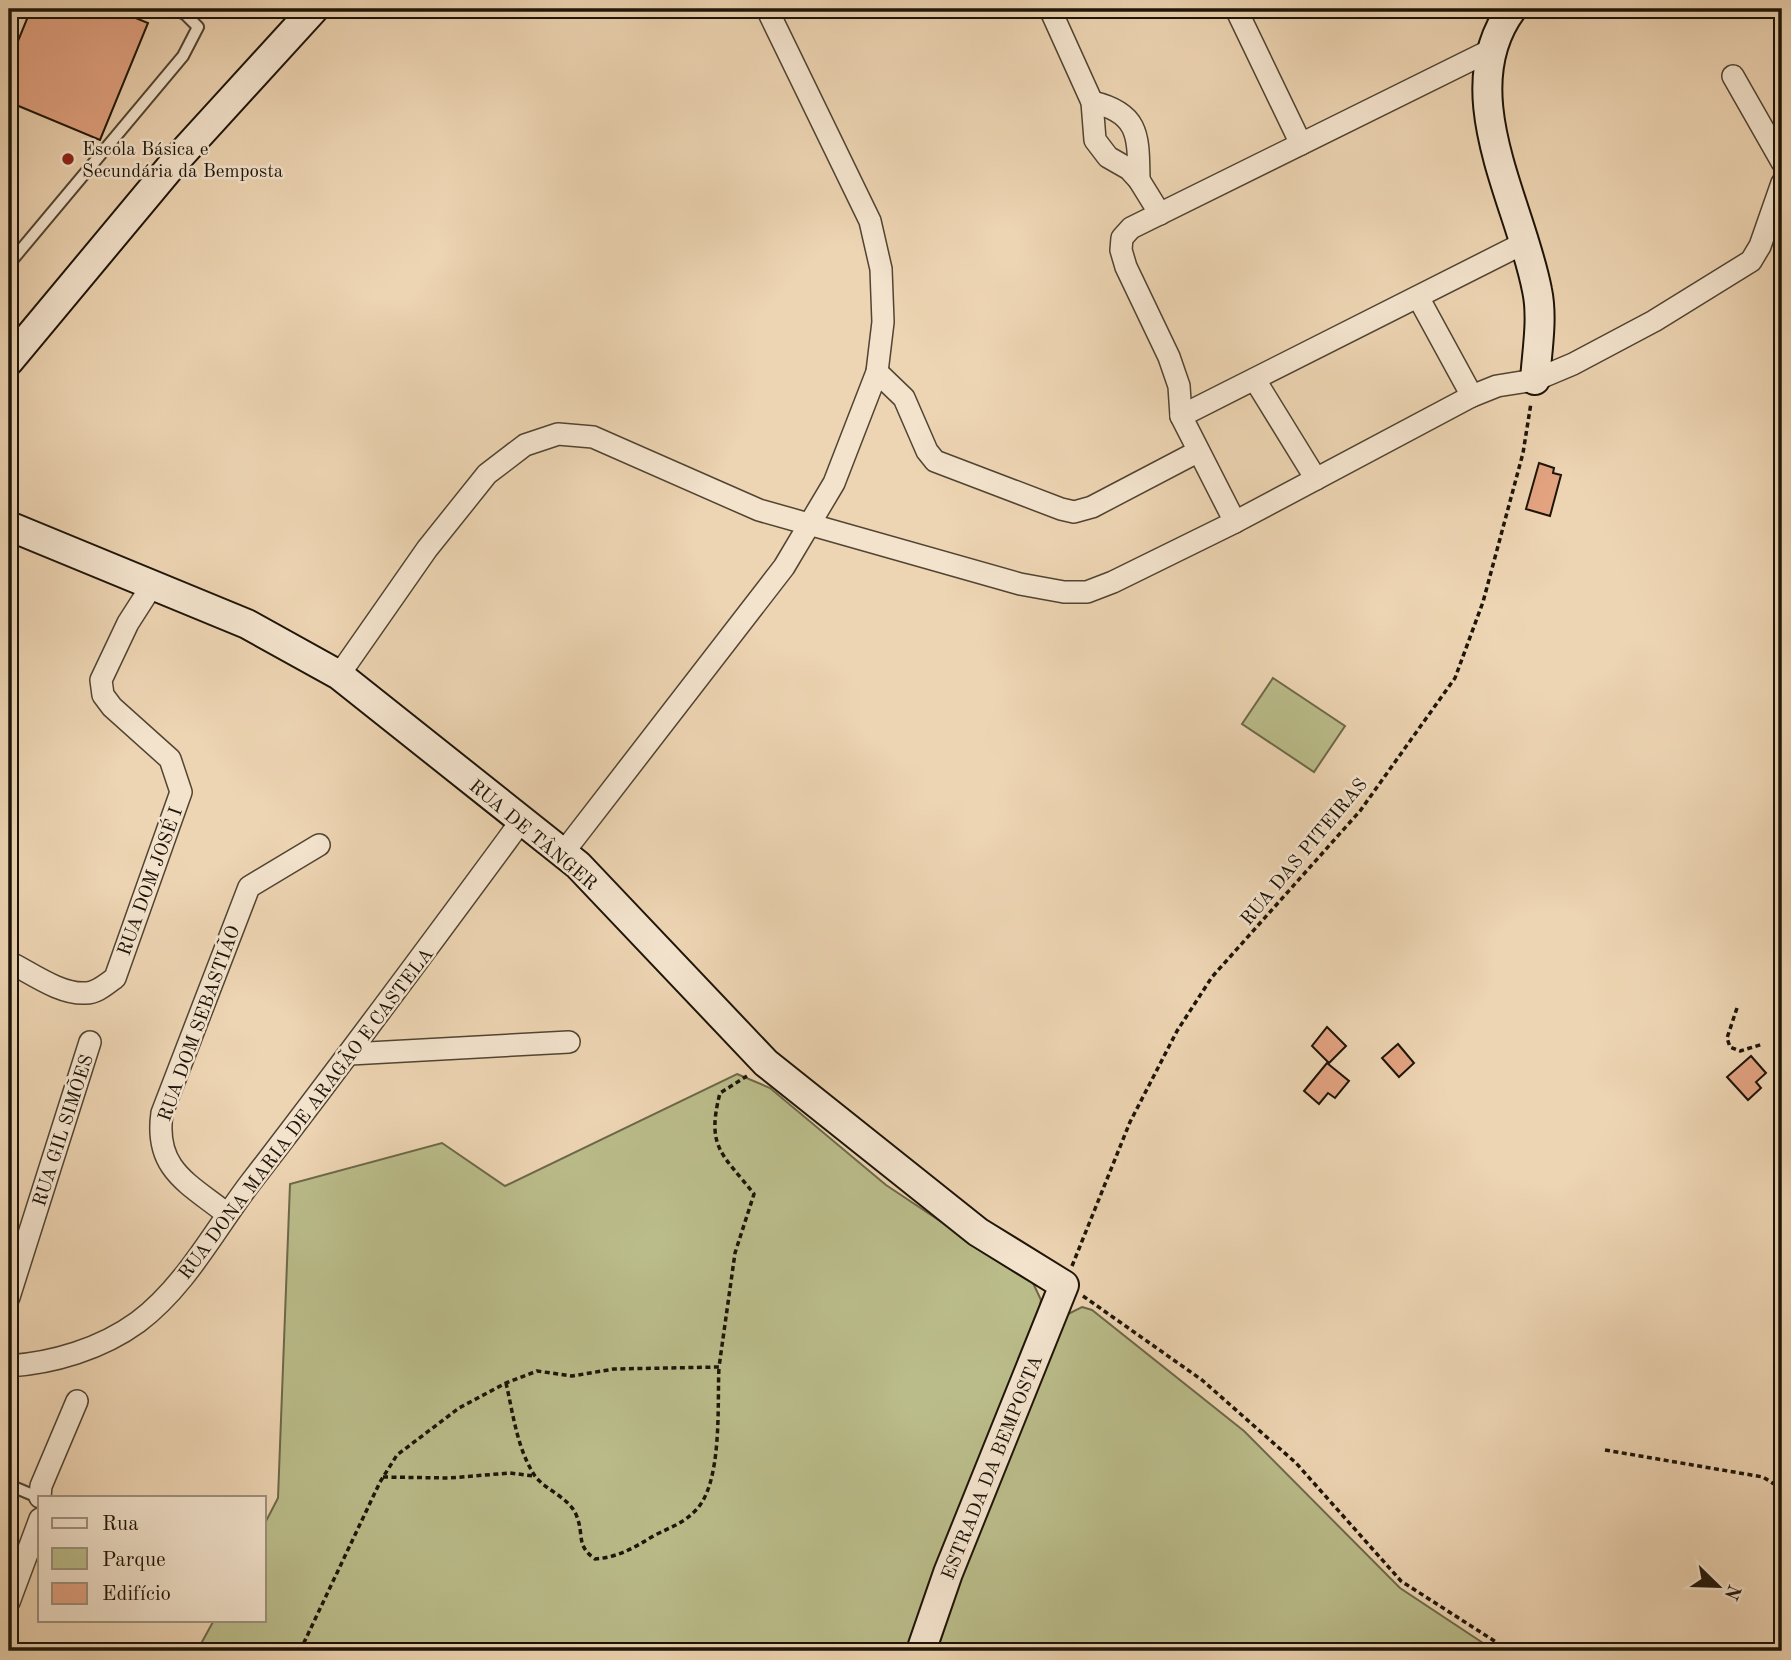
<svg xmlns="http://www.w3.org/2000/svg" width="1791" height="1660" viewBox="0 0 1791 1660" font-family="'Old Standard TT',serif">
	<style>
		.green { fill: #babc8a; stroke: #6c6849; stroke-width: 2 }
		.building { fill: #e3a381; stroke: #1d1408; stroke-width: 2 }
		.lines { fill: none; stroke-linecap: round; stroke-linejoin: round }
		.lane-casing { stroke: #514432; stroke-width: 14 }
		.street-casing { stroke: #514432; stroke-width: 24 }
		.secondary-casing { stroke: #1d1408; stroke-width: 32 }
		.path { stroke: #1d1408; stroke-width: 3.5; stroke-dasharray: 5 3.5; stroke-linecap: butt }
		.lane { stroke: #f3e3cd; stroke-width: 10 }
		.street { stroke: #f3e3cd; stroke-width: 21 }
		.secondary { stroke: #f3e3cd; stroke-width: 28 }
		.poi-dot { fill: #8f2418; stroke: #f3e3cd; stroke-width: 2.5 }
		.labels { text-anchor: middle; stroke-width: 5; stroke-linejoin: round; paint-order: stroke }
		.poi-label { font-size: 19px; fill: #1d1408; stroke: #f3e3cd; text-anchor: start }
		.street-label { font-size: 19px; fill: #1d1408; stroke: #f3e3cd }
	</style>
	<rect width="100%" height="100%" fill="#edd4b2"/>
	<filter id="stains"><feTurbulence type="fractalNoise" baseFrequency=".00286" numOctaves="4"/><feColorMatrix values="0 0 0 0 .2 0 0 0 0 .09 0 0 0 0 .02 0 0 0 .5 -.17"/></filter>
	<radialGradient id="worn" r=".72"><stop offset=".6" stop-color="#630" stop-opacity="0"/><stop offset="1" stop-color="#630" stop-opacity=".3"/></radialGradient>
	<g class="green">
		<polygon points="1273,678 1345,726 1314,772 1242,724"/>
		<polygon points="737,1074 770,1088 886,1185 1033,1283 1041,1300 1036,1327 910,1651 197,1651 214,1620 264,1620 264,1525 278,1498 290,1184 442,1143 505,1186"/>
		<polygon points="1082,1307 1092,1310 1244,1431 1400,1588 1495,1651 937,1651 960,1578 1064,1316"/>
	</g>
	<g class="building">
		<polygon points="31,9 114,9 148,23 100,140 9,102 9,63"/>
		<polygon points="1539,463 1554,468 1553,473 1561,475 1550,516 1526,509"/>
		<polygon points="1327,1027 1346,1046 1329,1063 1312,1046"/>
		<polygon points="1398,1044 1414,1063 1399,1077 1382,1058"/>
		<polygon points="1751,1056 1766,1073 1756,1082 1761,1088 1748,1100 1727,1077"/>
		<polygon points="1327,1063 1349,1081 1335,1098 1328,1093 1319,1104 1304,1091"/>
	</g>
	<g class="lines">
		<g class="lane-casing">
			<g id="lane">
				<polyline points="9,264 183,56 198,27 185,14 173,9"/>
				<polyline points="9,1485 40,1498"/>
			</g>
		</g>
		<g class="street-casing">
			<g id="street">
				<polyline points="1050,9 1092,102 1095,140 1108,157 1129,169 1139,180 1160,214"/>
				<polyline points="1236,9 1301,144"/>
				<polyline points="1733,76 1782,162"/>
				<path d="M1092,102C1141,113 1138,138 1139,180"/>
				<polyline points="1418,297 1472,396"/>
				<polyline points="877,372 904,398 927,451 935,461 1061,509 1074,512 1092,507 1197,452"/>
				<polyline points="1255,380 1316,479"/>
				<polyline points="1181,416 1524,243"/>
				<polyline points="1235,522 1181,416 1179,386 1169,357 1126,267 1121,250 1122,238 1131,228 1491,50"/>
				<polyline points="339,675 427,549 487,474 525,445 558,434 593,437 759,510 812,525 1020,584 1064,592 1087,592 1113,582 1235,522 1472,396 1497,386 1535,380 1573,364 1654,321 1751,261 1760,246 1782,183"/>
				<polyline points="563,853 784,567 834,483 877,372 883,322 881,269 870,221 767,9"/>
				<path d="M9,962C30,972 60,995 86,993C97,993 106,984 115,978L181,792L170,759L112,707L103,695L101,680L128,623L153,584"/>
				<polyline points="350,1054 569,1042"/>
				<path d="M227,1214C188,1183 154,1169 162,1113L249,887L319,845"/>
				<polyline points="9,1297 90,1042"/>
				<path d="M9,1366C53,1363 101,1349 138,1322C186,1286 215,1229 251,1182C343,1063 432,942 522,820"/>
				<polyline points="40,1497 41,1486 77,1401"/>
				<polyline points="9,1602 40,1519"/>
			</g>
		</g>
		<g class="secondary-casing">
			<g id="secondary">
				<path d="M1512,9C1451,92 1520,201 1537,290C1543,318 1537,351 1535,380"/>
				<polyline points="9,361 178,158 314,9"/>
				<polyline points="9,526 247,624 339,675 578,865 766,1063 978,1232 1064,1285 948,1573 921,1651"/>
			</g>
		</g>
		<g class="path">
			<polyline points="1737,1008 1727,1038 1730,1047 1740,1051 1763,1044"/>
			<polyline points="1072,1266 1130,1122 1177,1031 1212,977 1360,811 1455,678 1483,602 1523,453 1531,403"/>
			<polyline points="1083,1296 1202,1380 1296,1463 1401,1581 1510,1651"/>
			<path d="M506,1383C513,1413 517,1449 535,1476C545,1490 571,1498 577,1517C584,1535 576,1546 595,1559C620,1557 635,1547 655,1535C671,1527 684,1523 696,1510C723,1482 717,1403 719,1367"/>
			<polyline points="1605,1450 1763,1477 1782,1489"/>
			<polyline points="383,1477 449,1478 510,1473 534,1476"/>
			<path d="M300,1651L380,1482L397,1455L459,1408L506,1383L537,1371L572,1376L614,1369L719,1367L735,1253L754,1194C722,1153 706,1148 720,1093L747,1076"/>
		</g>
		<use href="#lane" class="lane"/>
		<use href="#street" class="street"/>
		<use href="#secondary" class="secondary"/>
	</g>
	<circle class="poi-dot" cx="68" cy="159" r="7"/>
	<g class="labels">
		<g class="poi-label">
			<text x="82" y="155">Escola Básica e<tspan x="82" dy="22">Secundária da Bemposta</tspan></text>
		</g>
		<g class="street-label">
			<text transform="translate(534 834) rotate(40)" y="7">RUA DE TÂNGER</text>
			<text transform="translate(1303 851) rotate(-50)" y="7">RUA DAS PITEIRAS</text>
			<text transform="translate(149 881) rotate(-70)" y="7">RUA DOM JOSÉ I</text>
			<text transform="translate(198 1023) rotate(-70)" y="7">RUA DOM SEBASTIÃO</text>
			<text transform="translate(305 1113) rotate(-53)" y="7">RUA DONA MARIA DE ARAGÃO E CASTELA</text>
			<text transform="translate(62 1130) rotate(-72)" y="7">RUA GIL SIMÕES</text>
			<text transform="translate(991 1467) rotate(-68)" y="7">ESTRADA DA BEMPOSTA</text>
		</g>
	</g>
	<rect width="1791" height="1660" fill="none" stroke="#edd4b2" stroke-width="35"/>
	<rect x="10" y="10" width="1770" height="1639" fill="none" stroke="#1d1408" stroke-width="3.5"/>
	<rect x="18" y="18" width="1756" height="1625" fill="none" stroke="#1d1408" stroke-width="2"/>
	<rect x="38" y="1496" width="228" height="126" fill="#f3e3cd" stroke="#9d907e" stroke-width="2"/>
	<rect x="52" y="1518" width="35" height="10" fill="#f3e3cd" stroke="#9d907e" stroke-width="2"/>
	<text x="102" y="1530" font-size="21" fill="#1d1408">Rua</text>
	<rect x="52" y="1548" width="35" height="21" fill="#babc8a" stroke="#9d907e" stroke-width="2"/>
	<text x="102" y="1566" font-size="21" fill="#1d1408">Parque</text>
	<rect x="52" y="1583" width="35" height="21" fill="#e3a381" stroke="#9d907e" stroke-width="2"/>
	<text x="102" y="1600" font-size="21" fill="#1d1408">Edifício</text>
	<g transform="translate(1718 1586) rotate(113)" stroke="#f3e3cd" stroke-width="5" paint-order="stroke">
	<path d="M0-5L12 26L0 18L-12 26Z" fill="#1d1408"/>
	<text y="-10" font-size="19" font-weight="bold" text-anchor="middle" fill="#1d1408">N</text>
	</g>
	<rect width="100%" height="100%" filter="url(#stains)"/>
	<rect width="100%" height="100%" fill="url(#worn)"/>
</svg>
